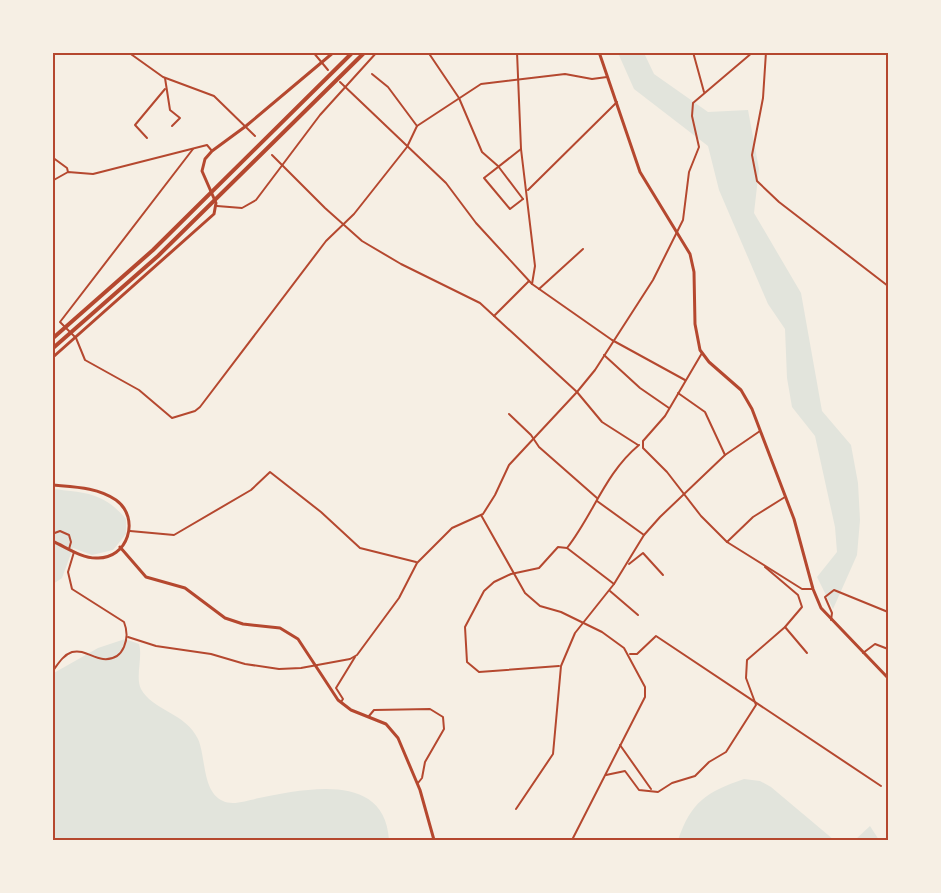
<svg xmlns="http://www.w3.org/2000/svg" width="941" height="893" viewBox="0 0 941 893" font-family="Poppins,sans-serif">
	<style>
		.green { fill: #e2e4dc }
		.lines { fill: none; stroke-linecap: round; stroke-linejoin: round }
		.minor { stroke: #b5482f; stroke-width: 2 }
		.tertiary { stroke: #b5482f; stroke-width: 3 }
		.secondary { stroke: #b5482f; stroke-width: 3 }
		.motorway { stroke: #b5482f; stroke-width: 4 }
		.neatline { fill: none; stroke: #b5482f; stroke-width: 2 }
	</style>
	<rect width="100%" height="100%" fill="#f6efe4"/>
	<g class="green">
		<polygon points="618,53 644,53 654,74 708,112 748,110 759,169 754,213 801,293 822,411 851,445 858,483 860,520 857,555 833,609 817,577 837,552 835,527 815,436 792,407 787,378 785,329 768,304 719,190 708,146 634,89"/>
		<path d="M53,489C86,493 103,492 126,519V534L113,550L92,555L73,548L62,578L53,584Z"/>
		<path d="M125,639L139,644C143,657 135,677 141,689C152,710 186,713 198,739C206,757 202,792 223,801C233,806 249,800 259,798C305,789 385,771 389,840H53L52,674L98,648Z"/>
		<path d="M744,779L760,781L771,787L834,840H678C691,802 706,792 744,779Z"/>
		<polygon points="870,826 879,840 855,840"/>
	</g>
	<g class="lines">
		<g class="minor">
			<polyline points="128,52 163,77 214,96 255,136"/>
			<polyline points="313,52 328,70"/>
			<polyline points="428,52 459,98 482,152 498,166 523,199"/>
			<polyline points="517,52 521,149 535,266 532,284"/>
			<polyline points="693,52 704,92"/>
			<polyline points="766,52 763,98 752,155 757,181 779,202 888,286"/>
			<polyline points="372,74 388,87 417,126"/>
			<polyline points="165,78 170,110 180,118 172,126"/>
			<polyline points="340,82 446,183 476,223 532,284 612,340 685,380"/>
			<polyline points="147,138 135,125 165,89"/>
			<polyline points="193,149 60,322 76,338 85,360 139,390 172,418 195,411 200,407 326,241 354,214 407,147 417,126 481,84 565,74 592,79 607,77"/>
			<polyline points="521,149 484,178 510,209 523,199"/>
			<polyline points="272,155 325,208 362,241 401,264 480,303 577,392 595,370 653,280 683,220 689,172 699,147 692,116 693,103 753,52"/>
			<polyline points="52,157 67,168 68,172"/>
			<polyline points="52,181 68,172 93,174 207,145 212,151"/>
			<polyline points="528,190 617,102"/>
			<polyline points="217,206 242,208 256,200 320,115 377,52"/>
			<polyline points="539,289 583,249"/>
			<polyline points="494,316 529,281"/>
			<polyline points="702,353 665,416 643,441 643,448 667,472 701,516 727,542 802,589 813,589"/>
			<polyline points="604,355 640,388 669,408"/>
			<polyline points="678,393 705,412 725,455"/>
			<polyline points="509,414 531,435 539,447 597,498"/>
			<polyline points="597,501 644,535"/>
			<polyline points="481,515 525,593 540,606 561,612 602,632 624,648 645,687 645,697 572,840"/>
			<polyline points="130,531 174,535 251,490 270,472 321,512 360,548 416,562"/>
			<polyline points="52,534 60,531 69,535 71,542 69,549"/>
			<polyline points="727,542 753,517 785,497"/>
			<path d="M567,548C593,515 605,473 639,445"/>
			<polyline points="629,564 643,553 663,575"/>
			<polyline points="610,591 638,615"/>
			<polyline points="831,620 832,613 825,597 834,590 888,612"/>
			<polyline points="785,627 807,653"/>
			<polyline points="128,637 156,646 211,654 245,664 279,669 301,668 350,659 357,655 399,598 417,563 452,528 483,514 495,495 509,465 577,392 602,422 638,445"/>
			<polyline points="863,653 875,644 888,649"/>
			<polyline points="630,654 637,654 656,636 881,786"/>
			<polyline points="559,666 479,672 467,662 465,627 484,591 494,582 511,574 539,568 558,547 567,548 614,584"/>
			<path d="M52,672C58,664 63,655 72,652C84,649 92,658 103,659C125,661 130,637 124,622L72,589L68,572L74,552"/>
			<polyline points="341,702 343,699 336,688 355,657"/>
			<polyline points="369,716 374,710 430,709 443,717 444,729 425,762 422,778 418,783"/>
			<polyline points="620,745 651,789"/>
			<polyline points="606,775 625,771 639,790 658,792 672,783 695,776 709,762 726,752 756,705 746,678 747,660 785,627 802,607 798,595 765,567"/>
			<polyline points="516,809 553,754 561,666 575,633 614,584 644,535 660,517 725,455 760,431"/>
		</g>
		<g class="tertiary">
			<polyline points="52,358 214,214 216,203 202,171 205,159 212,151 246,126 334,52"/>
			<path d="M52,485C74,487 97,487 116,500C141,518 128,560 96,558C81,558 66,547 52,541"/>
			<polyline points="120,547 146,577 185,588 225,618 243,624 280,628 298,639 338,700 351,710 386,724 398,738 420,790 434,840"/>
		</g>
		<polyline class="secondary" points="599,52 640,172 690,254 694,272 695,324 700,350 709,362 741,390 752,409 794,519 813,589 821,608 888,678"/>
		<g class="motorway">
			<polyline points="52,339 153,250 353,52"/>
			<polyline points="52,349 158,256 365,52"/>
		</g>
	</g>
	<rect width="941" height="893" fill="none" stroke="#f6efe4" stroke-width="108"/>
	<rect x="54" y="54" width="833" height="785" class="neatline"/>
</svg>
